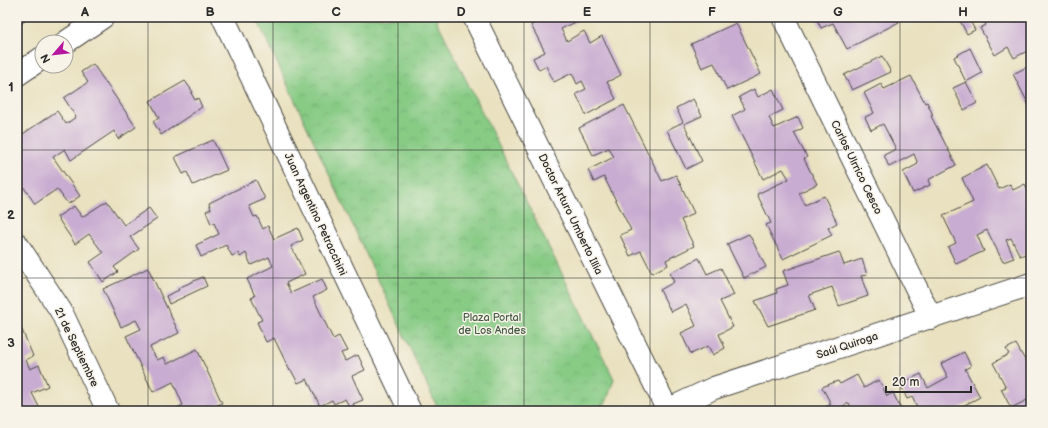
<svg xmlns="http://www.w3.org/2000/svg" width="1048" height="428" viewBox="0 0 1048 428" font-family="'Balsamiq Sans',sans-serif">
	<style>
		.park { fill: url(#park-crowns); stroke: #597b58 }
		.building { fill: #c8acd1 }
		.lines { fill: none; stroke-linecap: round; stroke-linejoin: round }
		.street-casing { stroke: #484641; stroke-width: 24 }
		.street { stroke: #fff; stroke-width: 22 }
		.grid { fill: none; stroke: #2b2b2b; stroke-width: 1; stroke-opacity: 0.55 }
		.labels { text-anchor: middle; stroke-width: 3; stroke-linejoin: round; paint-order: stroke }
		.street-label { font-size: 11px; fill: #2b2b2b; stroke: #f7f3e8 }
		.park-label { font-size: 11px; fill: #475b46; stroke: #f7f3e8 }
		.neatline { fill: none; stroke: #2b2b2b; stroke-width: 1.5 }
		.grid-label { font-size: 13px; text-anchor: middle; font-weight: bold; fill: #2b2b2b }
	</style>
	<defs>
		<pattern id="park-crowns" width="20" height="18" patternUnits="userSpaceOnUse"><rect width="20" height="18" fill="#87cb85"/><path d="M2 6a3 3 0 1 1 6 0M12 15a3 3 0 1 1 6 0" fill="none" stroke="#75ae73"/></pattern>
	</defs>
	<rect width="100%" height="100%" fill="#f7f3e8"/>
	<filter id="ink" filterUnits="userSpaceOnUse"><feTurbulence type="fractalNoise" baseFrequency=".025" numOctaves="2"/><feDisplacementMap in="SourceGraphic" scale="8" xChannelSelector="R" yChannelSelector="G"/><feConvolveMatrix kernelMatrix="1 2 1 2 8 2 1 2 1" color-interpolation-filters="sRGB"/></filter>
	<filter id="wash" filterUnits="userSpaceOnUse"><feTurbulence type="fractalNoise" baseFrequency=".012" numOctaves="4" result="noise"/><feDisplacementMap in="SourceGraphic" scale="16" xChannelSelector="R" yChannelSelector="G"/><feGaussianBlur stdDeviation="0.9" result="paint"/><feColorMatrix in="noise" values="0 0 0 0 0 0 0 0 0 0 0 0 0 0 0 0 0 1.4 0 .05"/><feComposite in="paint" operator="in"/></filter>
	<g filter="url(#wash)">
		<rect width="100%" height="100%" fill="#e9e1bf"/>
		<polygon class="park" points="256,17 435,17 614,379 606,403 589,411 439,411"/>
		<g id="blocks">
			<g class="building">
				<polygon points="17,17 20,17 25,21 17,26"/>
				<polygon points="547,17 586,17 561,29 567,41 584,31 590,43 602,36 621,75 607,82 616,99 586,115 576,94 586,89 582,81 577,84 572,73 554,82 546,66 539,70 533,58 545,52 531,25"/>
				<polygon points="674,17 687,17 677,22"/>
				<polygon points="816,17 897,17 899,22 847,49 833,23 821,28"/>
				<polygon points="968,17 975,30 967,34 960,21"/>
				<polygon points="982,17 1031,17 1031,49 1014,58 1008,47 995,55 980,28 986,25"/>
				<polygon points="736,23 761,74 727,90 714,63 702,68 691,44"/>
				<polygon points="970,48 982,73 966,82 954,57"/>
				<polygon points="882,56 891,72 852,90 844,75"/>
				<polygon points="93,64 136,127 118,139 114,131 71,160 65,149 53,157 80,196 68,204 57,189 35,204 17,177 17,157 19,156 17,153 17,138 57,111 66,124 76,117 64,98 88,82 81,72"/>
				<polygon points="1031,65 1031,109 1013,74"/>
				<polygon points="911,76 925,103 927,102 933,115 931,116 956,165 928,180 930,185 913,193 903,172 918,164 914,154 889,167 884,155 896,149 883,124 871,130 865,117 874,113 864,93 881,84 884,89"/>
				<polygon points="185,81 193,92 191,93 195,100 198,98 202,107 161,135 153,121 159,118 150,101"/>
				<polygon points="966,82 977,103 964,110 953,88"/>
				<polygon points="754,89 758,97 773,89 783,110 769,117 774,128 798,117 803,128 794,133 807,157 804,159 817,184 799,193 805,205 824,196 837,223 828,228 832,235 783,259 766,225 771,223 757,194 789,179 783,169 763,179 732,116 745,109 739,97"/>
				<polygon points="693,99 702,116 684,124 702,161 686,169 667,130 683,122 676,108"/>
				<polygon points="624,105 662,181 676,175 694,213 681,220 694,246 666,260 668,265 652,273 641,251 630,256 620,235 631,230 604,177 594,182 588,170 614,157 609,148 593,155 579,128"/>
				<polygon points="213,140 227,170 193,185 187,172 183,174 175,157"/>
				<polygon points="987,165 999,189 1010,184 1013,190 1025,184 1028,191 1031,189 1031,228 1028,229 1031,235 1031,252 1020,256 1011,238 1006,240 1014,258 1003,262 987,230 977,235 984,251 956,264 948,247 956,243 943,216 973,202 962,178"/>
				<polygon points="256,180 265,199 249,206 254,217 257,216 263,229 268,226 274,239 298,228 303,240 291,246 305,274 286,283 291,293 322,279 327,290 313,297 333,339 339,336 347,351 341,353 345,361 358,355 365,370 352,376 363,400 353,404 356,411 339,411 349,406 345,399 334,404 332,400 320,406 307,379 298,383 291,370 290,371 274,338 266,342 257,322 262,320 251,298 255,296 247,279 273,266 269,257 251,265 246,253 240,257 238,253 232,256 226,245 201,257 196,245 219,234 214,223 211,224 206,211 211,209 209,203"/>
				<polygon points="107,201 124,225 149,208 157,219 130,237 139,249 114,267 118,272 103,282 90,262 103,253 89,234 75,244 57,217 74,206 82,217"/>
				<polygon points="749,234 766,267 744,278 727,244"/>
				<polygon points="839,252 844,265 862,259 867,275 861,276 868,296 839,306 832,287 809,295 815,310 768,326 755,301 777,293 776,289 788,285 783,271"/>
				<polygon points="699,258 707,274 721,268 734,295 720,301 733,327 719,334 725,348 713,355 708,346 691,354 681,333 696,326 686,304 671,312 660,290 674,282 670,273"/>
				<polygon points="148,268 179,333 150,347 157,360 164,357 167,364 197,349 222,403 209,409 209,411 171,411 183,405 173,382 153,392 126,336 141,329 136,320 121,327 103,289"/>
				<polygon points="203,277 207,286 169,304 166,296 179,290 178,288"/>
				<polygon points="17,324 22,330 33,356 26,360 30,369 39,365 48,386 32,393 41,411 17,411"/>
				<polygon points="1031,334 1031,346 1026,337"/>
				<polygon points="1016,344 1026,362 1031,360 1031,398 1011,408 1001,389 1006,387 993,363 1009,354 1006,349"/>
				<polygon points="964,352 971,366 965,369 980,397 953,411 919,411 912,397 907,399 900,384 921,374 928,388 948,377 941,364"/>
				<polygon points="857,375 864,388 879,380 887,396 893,393 901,409 897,411 853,411 849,403 839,408 840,411 818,411 831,404 822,387 838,381 840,384"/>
				<polygon points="793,407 795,411 786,411"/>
			</g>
		</g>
	</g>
	<g filter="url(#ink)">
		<use href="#blocks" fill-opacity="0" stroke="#484641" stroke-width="1"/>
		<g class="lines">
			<g class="street-casing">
				<g id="street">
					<polyline points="223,17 410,411"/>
					<polyline points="474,17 668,411"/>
					<polyline points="783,17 931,318"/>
					<polyline points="66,42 103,17"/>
					<polyline points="17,75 42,58"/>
					<polyline points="17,244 61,311 108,411"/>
					<polyline points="665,411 714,388 1031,284"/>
				</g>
			</g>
			<use href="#street" class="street"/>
		</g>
	</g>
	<path class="grid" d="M148,17V411M273,17V411M398,17V411M524,17V411M650,17V411M775,17V411M900,17V411M17,150H1031M17,278H1031"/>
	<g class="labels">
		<g class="street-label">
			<text transform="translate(857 167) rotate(64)" y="4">Carlos Ulrrico Cesco</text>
			<text transform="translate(316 214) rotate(65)" y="4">Juan Argentino Petracchini</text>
			<text transform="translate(571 214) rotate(64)" y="4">Doctor Arturo Umberto Illia</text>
			<text transform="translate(847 345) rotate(-18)" y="4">Saúl Quiroga</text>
			<text transform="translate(77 347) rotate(64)" y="4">21 de Septiembre</text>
		</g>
		<g class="park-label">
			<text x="492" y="321">Plaza Portal<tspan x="492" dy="13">de Los Andes</tspan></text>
		</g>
	</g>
	<rect width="1048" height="428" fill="none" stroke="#f7f3e8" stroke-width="44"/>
	<g transform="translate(54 54) rotate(242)"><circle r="19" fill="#f7f3e8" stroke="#a5a39c"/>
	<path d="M0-3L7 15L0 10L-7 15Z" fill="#b5179e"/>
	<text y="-6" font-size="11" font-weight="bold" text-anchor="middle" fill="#2b2b2b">N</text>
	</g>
	<path d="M886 386v6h85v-6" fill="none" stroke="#2b2b2b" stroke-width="2"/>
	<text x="892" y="386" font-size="12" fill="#2b2b2b" stroke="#f7f3e8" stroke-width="3" paint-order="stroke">20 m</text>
	<rect x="22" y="22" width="1004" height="384" class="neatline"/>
	<g class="grid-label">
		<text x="85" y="16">A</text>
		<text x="210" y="16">B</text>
		<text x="336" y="16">C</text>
		<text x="461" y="16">D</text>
		<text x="587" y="16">E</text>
		<text x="712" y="16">F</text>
		<text x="838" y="16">G</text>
		<text x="963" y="16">H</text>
		<text x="11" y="91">1</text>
		<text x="11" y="219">2</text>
		<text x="11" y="347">3</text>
	</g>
</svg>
